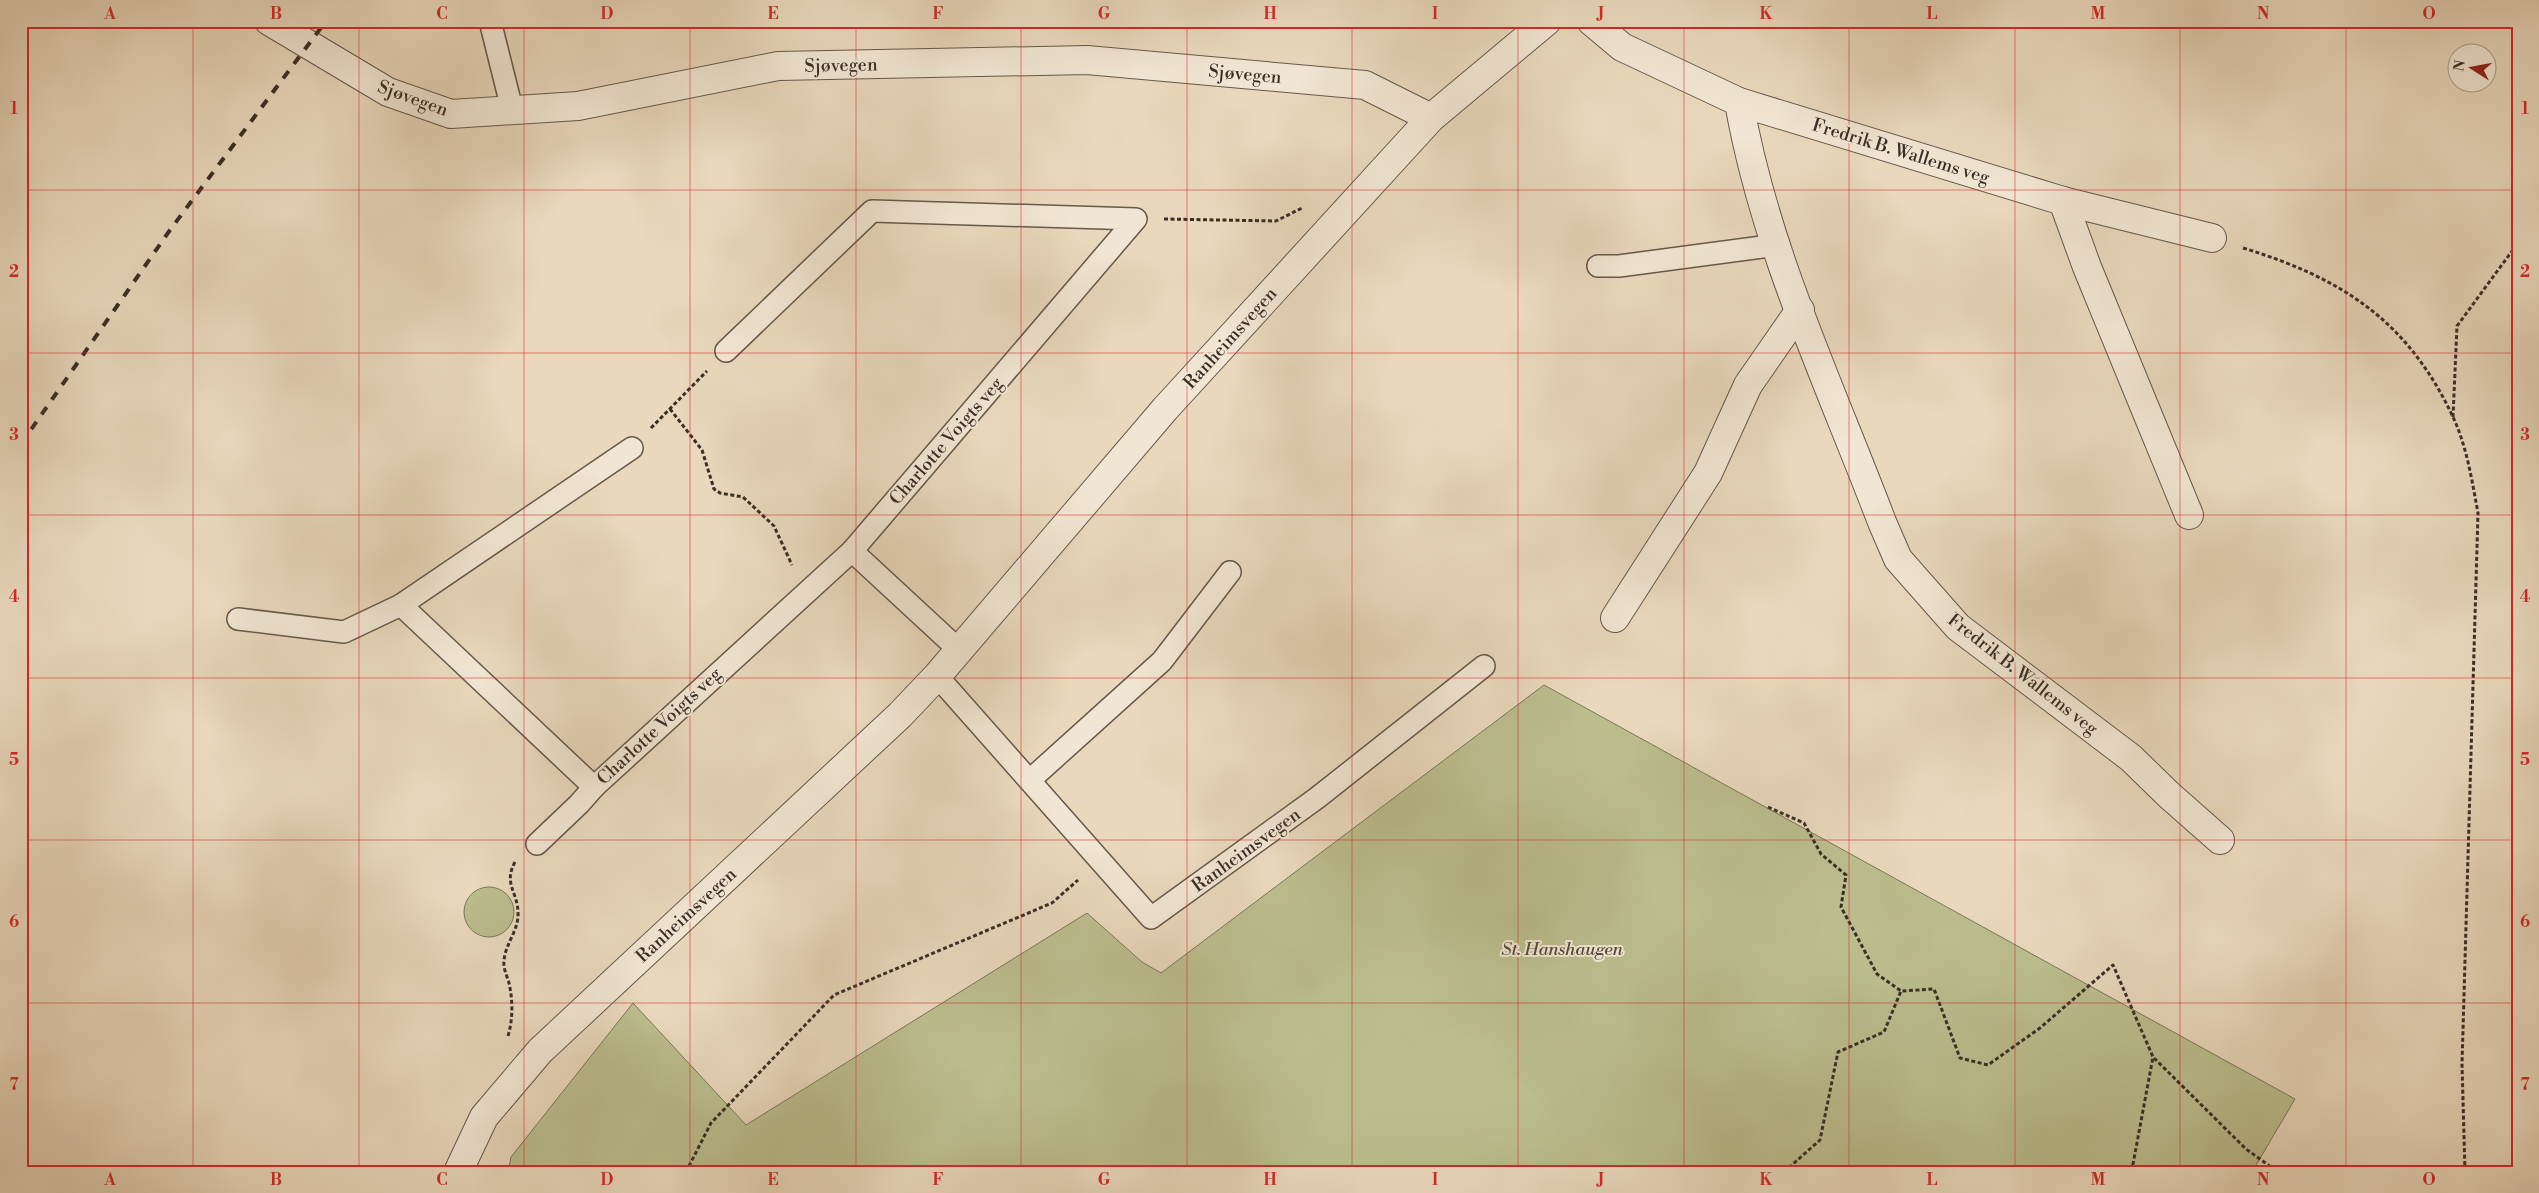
<svg xmlns="http://www.w3.org/2000/svg" width="2539" height="1193" viewBox="0 0 2539 1193" font-family="'Libre Bodoni',serif">
	<style>
		.green { fill: #bbbd8d; stroke: #7a765a }
		.lines { fill: none; stroke-linecap: round; stroke-linejoin: round }
		.service-casing { stroke: #65584c; stroke-width: 24 }
		.minor-casing { stroke: #65584c; stroke-width: 30 }
		.tertiary-casing { stroke: #65584c; stroke-width: 30 }
		.path { stroke: #392e27; stroke-width: 3; stroke-dasharray: 4 2.5; stroke-linecap: butt }
		.service { stroke: #f1e6d3; stroke-width: 21 }
		.minor { stroke: #f1e6d3; stroke-width: 28 }
		.tertiary { stroke: #f1e6d3; stroke-width: 28 }
		.rail { stroke: #392e27; stroke-width: 4; stroke-dasharray: 9 9; stroke-linecap: butt }
		.grid { fill: none; stroke: #d62828; stroke-width: 1; stroke-opacity: 0.55 }
		.labels { text-anchor: middle; stroke-width: 4; stroke-linejoin: round; paint-order: stroke }
		.street-label { font-size: 18px; fill: #392e27; stroke: #f1e6d3 }
		.park-label { font-size: 18px; font-style: italic; fill: #534b3b; stroke: #f1e6d3 }
		.neatline { fill: none; stroke: #d62828; stroke-width: 2 }
		.grid-label { font-size: 16px; text-anchor: middle; font-weight: bold; fill: #d62828 }
	</style>
	<rect width="100%" height="100%" fill="#e9d8bc"/>
	<filter id="stains"><feTurbulence type="fractalNoise" baseFrequency=".004" numOctaves="4"/><feColorMatrix values="0 0 0 0 .2 0 0 0 0 .09 0 0 0 0 .02 0 0 0 .5 -.17"/></filter>
	<radialGradient id="worn" r=".72"><stop offset=".6" stop-color="#630" stop-opacity="0"/><stop offset="1" stop-color="#630" stop-opacity=".3"/></radialGradient>
	<g class="green">
		<polygon points="1544,685 2295,1099 2252,1172 508,1172 511,1157 633,1003 746,1125 1087,913 1142,962 1161,973"/>
		<circle cx="489" cy="912" r="25"/>
	</g>
	<g class="lines">
		<g class="service-casing">
			<g id="service">
				<polyline points="490,21 512,109"/>
				<polyline points="1598,266 1619,266 1777,245"/>
				<polyline points="632,448 401,605 594,787 852,551 1136,219 872,211 726,351"/>
				<polyline points="852,551 959,650"/>
				<polyline points="238,619 344,632 401,605"/>
				<polyline points="937,676 1151,918 1317,798 1484,666"/>
				<polyline points="1030,780 1162,661 1230,572"/>
				<polyline points="537,844 579,804 594,787"/>
			</g>
		</g>
		<g class="minor-casing">
			<g id="minor">
				<polyline points="269,21 388,92 451,114 578,106 778,66 1087,60 1365,85 1431,118"/>
				<polyline points="1591,21 1622,47 1739,102 2063,201 2212,238"/>
				<path d="M1739,102C1764,247 1830,385 1882,522L1898,559L1958,627L2131,758L2169,795L2220,840"/>
				<polyline points="2063,201 2087,267 2189,515"/>
				<polyline points="1615,618 1708,473 1748,385 1800,310"/>
			</g>
		</g>
		<g class="tertiary-casing">
			<polyline id="tertiary" points="458,1172 484,1117 540,1051 900,715 937,676 1165,409 1431,118 1547,21"/>
		</g>
		<g class="path">
			<polyline points="1164,219 1276,221 1302,208"/>
			<path d="M2243,248C2342,278 2408,321 2453,417C2467,447 2472,481 2478,513L2462,1064L2465,1172"/>
			<polyline points="670,409 702,450 714,489 720,493 743,497 757,510 774,526 792,565"/>
			<polyline points="2453,417 2457,326 2518,243"/>
			<polyline points="651,428 707,371"/>
			<polyline points="1768,807 1804,823 1821,854 1846,875 1841,907 1877,974 1901,991"/>
			<path d="M508,1036C513,1019 513,1001 509,983C507,976 503,968 504,961C505,944 519,930 518,913C518,892 503,884 515,862"/>
			<polyline points="2154,1058 2246,1149 2278,1172"/>
			<polyline points="686,1172 711,1123 834,995 1052,903 1078,880"/>
			<polyline points="1784,1172 1820,1140 1838,1052 1884,1032 1901,991 1934,989 1960,1058 1988,1065 2040,1028 2113,965 2153,1057 2133,1164 2135,1172"/>
		</g>
		<use href="#service" class="service"/>
		<use href="#minor" class="minor"/>
		<use href="#tertiary" class="tertiary"/>
		<polyline class="rail" points="21,444 170,230 326,21"/>
	</g>
	<path class="grid" d="M193,21V1172M359,21V1172M524,21V1172M690,21V1172M856,21V1172M1021,21V1172M1187,21V1172M1352,21V1172M1518,21V1172M1684,21V1172M1849,21V1172M2015,21V1172M2180,21V1172M2346,21V1172M21,190H2518M21,353H2518M21,515H2518M21,678H2518M21,840H2518M21,1003H2518"/>
	<g class="labels">
		<g class="street-label">
			<text transform="translate(841 65) rotate(-1)" y="6">Sjøvegen</text>
			<text transform="translate(1245 74) rotate(5)" y="6">Sjøvegen</text>
			<text transform="translate(413 98) rotate(20)" y="6">Sjøvegen</text>
			<text transform="translate(1901 151) rotate(17)" y="6">Fredrik B. Wallems veg</text>
			<text transform="translate(1230 338) rotate(-48)" y="6">Ranheimsvegen</text>
			<text transform="translate(946 441) rotate(-49)" y="6">Charlotte Voigts veg</text>
			<text transform="translate(2023 674) rotate(38)" y="6">Fredrik B. Wallems veg</text>
			<text transform="translate(659 726) rotate(-43)" y="6">Charlotte Voigts veg</text>
			<text transform="translate(1246 850) rotate(-36)" y="6">Ranheimsvegen</text>
			<text transform="translate(686 915) rotate(-43)" y="6">Ranheimsvegen</text>
		</g>
		<g class="park-label">
			<text x="1562" y="955">St. Hanshaugen</text>
		</g>
	</g>
	<rect width="2539" height="1193" fill="none" stroke="#e9d8bc" stroke-width="55"/>
	<g transform="translate(2472 68) rotate(281)"><circle r="24" fill="#f1e6d3" stroke="#a79c8e"/>
	<path d="M0-4L9 19L0 12L-9 19Z" fill="#8f2418"/>
	<text y="-8" font-size="14" font-weight="bold" text-anchor="middle" fill="#392e27">N</text>
	</g>
	<rect x="28" y="28" width="2484" height="1138" class="neatline"/>
	<g class="grid-label">
		<text x="110" y="19">A</text>
		<text x="276" y="19">B</text>
		<text x="442" y="19">C</text>
		<text x="607" y="19">D</text>
		<text x="773" y="19">E</text>
		<text x="938" y="19">F</text>
		<text x="1104" y="19">G</text>
		<text x="1270" y="19">H</text>
		<text x="1435" y="19">I</text>
		<text x="1601" y="19">J</text>
		<text x="1766" y="19">K</text>
		<text x="1932" y="19">L</text>
		<text x="2098" y="19">M</text>
		<text x="2263" y="19">N</text>
		<text x="2429" y="19">O</text>
		<text x="14" y="114">1</text>
		<text x="2525" y="114">1</text>
		<text x="14" y="277">2</text>
		<text x="2525" y="277">2</text>
		<text x="14" y="440">3</text>
		<text x="2525" y="440">3</text>
		<text x="14" y="602">4</text>
		<text x="2525" y="602">4</text>
		<text x="14" y="765">5</text>
		<text x="2525" y="765">5</text>
		<text x="14" y="927">6</text>
		<text x="2525" y="927">6</text>
		<text x="14" y="1090">7</text>
		<text x="2525" y="1090">7</text>
		<text x="110" y="1185">A</text>
		<text x="276" y="1185">B</text>
		<text x="442" y="1185">C</text>
		<text x="607" y="1185">D</text>
		<text x="773" y="1185">E</text>
		<text x="938" y="1185">F</text>
		<text x="1104" y="1185">G</text>
		<text x="1270" y="1185">H</text>
		<text x="1435" y="1185">I</text>
		<text x="1601" y="1185">J</text>
		<text x="1766" y="1185">K</text>
		<text x="1932" y="1185">L</text>
		<text x="2098" y="1185">M</text>
		<text x="2263" y="1185">N</text>
		<text x="2429" y="1185">O</text>
	</g>
	<rect width="100%" height="100%" filter="url(#stains)"/>
	<rect width="100%" height="100%" fill="url(#worn)"/>
</svg>
